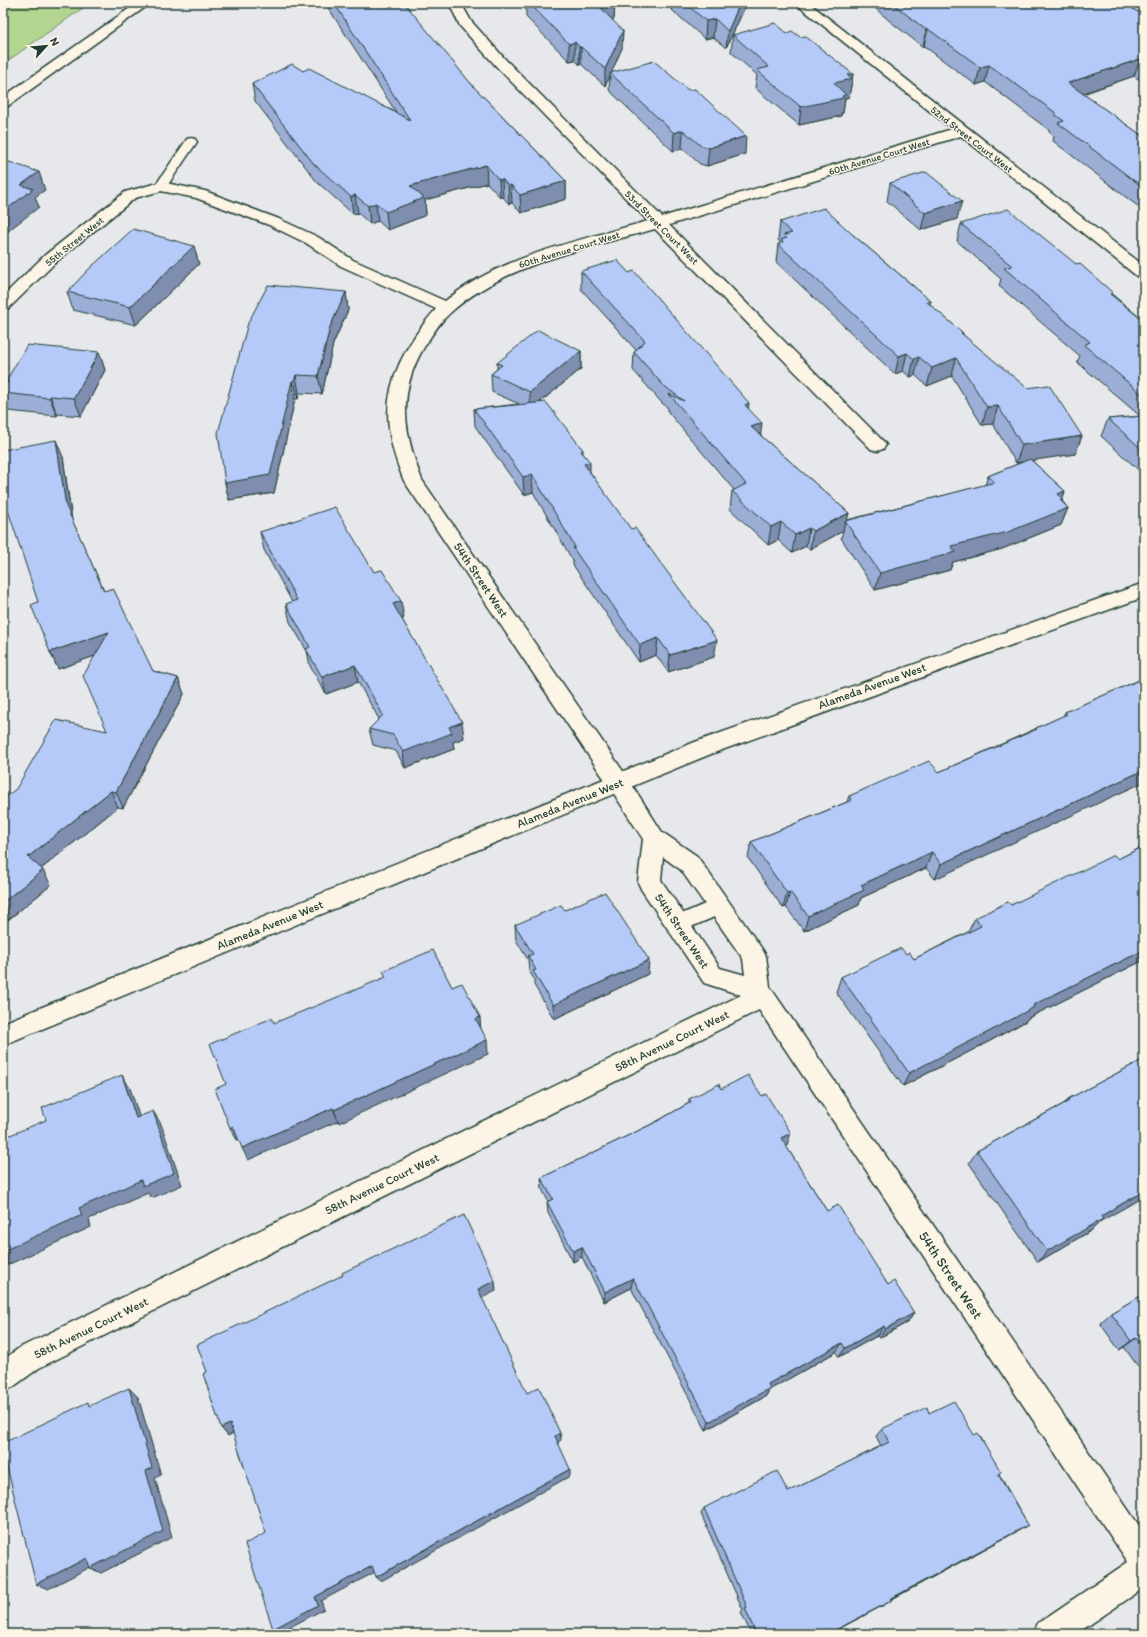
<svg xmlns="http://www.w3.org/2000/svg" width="1147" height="1637" viewBox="0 0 1147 1637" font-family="Itim,sans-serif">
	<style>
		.green { fill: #b3d58f; stroke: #698962 }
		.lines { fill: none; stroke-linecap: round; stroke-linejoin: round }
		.service-casing { stroke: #1f3d34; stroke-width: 3 }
		.minor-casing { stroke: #1f3d34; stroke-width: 3 }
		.tertiary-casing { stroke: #1f3d34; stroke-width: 3 }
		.secondary-casing { stroke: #1f3d34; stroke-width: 3 }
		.service { fill: #fcf5e5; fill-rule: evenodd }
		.minor { fill: #fcf5e5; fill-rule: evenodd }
		.tertiary { fill: #fcf5e5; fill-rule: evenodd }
		.secondary { fill: #fcf5e5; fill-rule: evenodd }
		.wall { fill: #9caed6; stroke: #1f3d34 }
		.shaded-wall { fill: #7f8dae; stroke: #1f3d34 }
		.building { fill: #b5caf9; stroke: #1f3d34 }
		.labels { text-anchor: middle; stroke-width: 3; stroke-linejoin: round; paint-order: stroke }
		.far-street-label { font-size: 10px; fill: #1f3d34; stroke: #fcf5e5 }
		.street-label { font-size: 12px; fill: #1f3d34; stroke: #fcf5e5 }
		.near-street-label { font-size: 14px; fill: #1f3d34; stroke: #fcf5e5 }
	</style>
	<rect width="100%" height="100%" fill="#e7e8eb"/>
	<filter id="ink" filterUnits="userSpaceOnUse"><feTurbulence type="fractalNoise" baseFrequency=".025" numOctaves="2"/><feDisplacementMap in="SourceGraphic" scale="8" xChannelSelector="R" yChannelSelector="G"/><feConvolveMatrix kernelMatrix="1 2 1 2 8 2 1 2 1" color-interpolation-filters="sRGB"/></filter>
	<g filter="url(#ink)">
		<polygon class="green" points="7,3 90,3 3,64 3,7"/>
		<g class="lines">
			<g class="service-casing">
				<g id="service">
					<polygon points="191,138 195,139 197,142 167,186 165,189 157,189 155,186 187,139"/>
					<polygon points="719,898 726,900 728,906 726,912 677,933 670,931 668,925 670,919"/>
				</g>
			</g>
			<g class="minor-casing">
				<path id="minor" d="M449,3H461L471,21L506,60L662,217L952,129L795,3H809L1144,266V279L1138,277L961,136L669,225L883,441L886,445L883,449L877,451L871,449L655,229C587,248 504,264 450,313C439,323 431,336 423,349C397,394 404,434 422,480L627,777L662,832L697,856L762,949L766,956L770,987L1144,1533V1588L1076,1634H1033L1038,1623L1128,1562L759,1010L39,1368L13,1387L3,1391V1360L19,1348L741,995L704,983L641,889L638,882L643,839L611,789L404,481C398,466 392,450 390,434C381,387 406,343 436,309L341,266L306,243L269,225L196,198L161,191L135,198L57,261L9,308L3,310V296L45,255L125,192L161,182L205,191L279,219L318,237L353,260L445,301C502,255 579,241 648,221L496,66L460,26ZM663,857L681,870L743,959L745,975L720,968L661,880Z"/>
			</g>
			<g class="tertiary-casing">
				<polygon id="tertiary" points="1144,583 1144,597 711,754 3,1045 3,1023 695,742"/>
			</g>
			<g class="secondary-casing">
				<polygon id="secondary" points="137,3 151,3 8,106 3,107 3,97"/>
			</g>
			<use href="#service" class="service"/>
			<use href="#minor" class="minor"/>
			<use href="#tertiary" class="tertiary"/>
			<use href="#secondary" class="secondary"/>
		</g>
		<g class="wall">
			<polygon points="327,3 399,3 400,6 473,86 566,181 566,199 521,213 512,203 509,204 503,197 500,197 487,183 425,200 426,215 388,230 378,221 370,224 358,213 353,214 317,182 255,101 252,84 303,71 396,112 327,6"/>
			<polygon points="522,3 615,3 614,19 612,20 622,48 611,72 745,154 707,166 700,164 682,148 673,151 609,90 610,76 605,86 581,64 579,64 575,60 569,61 526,17 526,7"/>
			<polygon points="664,3 745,3 745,7 726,48 713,37 705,39"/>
			<polygon points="869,3 1123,3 1140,13 1144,13 1144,83 1134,76 1083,94 1144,137 1144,211 1053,141 1054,136 1049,132 1049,130 985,82 976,85 924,46 923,47 891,22"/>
			<polygon points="787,33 800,37 853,74 849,97 845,98 843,113 841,113 841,116 799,125 755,88 757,75 731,52 733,35"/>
			<polygon points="890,183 957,219 921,230 887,201"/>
			<polygon points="780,222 852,234 931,301 930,305 963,333 963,335 1082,436 1075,454 1031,460 1065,491 1062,501 1068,508 1061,525 1002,549 953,562 950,570 875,590 841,538 843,531 810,549 806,546 792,553 778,540 768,545 730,509 732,491 734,490 668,412 668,408 662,403 633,370 634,352 636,350 581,289 581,271 748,408 760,435 849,513 847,520 985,485 988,476 1025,461 1016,463 993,424 982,425 952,376 927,386 915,375 910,377 903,371 895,374 776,262 778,244 781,243 778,240"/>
			<polygon points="961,224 1113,295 1144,321 1144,475 1101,436 1108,419 1140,416 1077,362 1080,356 999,286 1001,279 957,241"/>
			<polygon points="199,264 136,325 73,310 67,292"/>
			<polygon points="346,292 348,310 333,344 322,394 299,393 298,399 295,399 274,493 229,500 225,483"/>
			<polygon points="581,351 581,369 539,403 583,450 583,453 590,472 714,657 668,672 656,655 639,662 573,565 573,561 533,492 524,495 475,426 474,409 519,404 492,392 491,374 497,369 497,363"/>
			<polygon points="99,352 105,370 81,416 57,414 57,416 8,411 3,398 3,393 7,384 6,381"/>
			<polygon points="63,457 72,520 104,591 153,671 178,678 184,694 123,808 118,807 41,869 51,885 3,924 107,731 94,656 58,669 50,652 38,602"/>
			<polygon points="260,532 374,572 404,618 402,619 464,738 453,742 454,749 405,768 396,751 373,745 369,729 379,719 358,682 326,694 310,666 307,651 290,622 286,604 292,602 264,550"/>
			<polygon points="1144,678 935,879 926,868 861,898 859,905 804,931 786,907 783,908 748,858 751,842 847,802 849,796 939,772 1035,729 1036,728 1063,716 1065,712"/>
			<polygon points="1144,846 1144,960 1028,1018 1026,1021 990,1041 903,1086 836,992 841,977 906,954 914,959 968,932 975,918 1011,905 1118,859"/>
			<polygon points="565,910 648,974 554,1019 534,985 534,979 529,971 528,960 516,940 515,925"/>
			<polygon points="1144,1059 1101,1221 1092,1230 1038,1262 969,1163 977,1151 1065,1103 1068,1099"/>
			<polygon points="721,1089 787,1145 786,1146 827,1211 888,1285 914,1313 908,1322 879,1338 877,1336 839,1357 836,1352 769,1390 766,1396 706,1430 631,1288 604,1302 582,1257 573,1262 548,1213 547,1202 548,1201 542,1189 541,1178 654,1123 689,1103 689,1099"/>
			<polygon points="1144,1294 1144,1375 1124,1347 1119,1350 1100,1323 1111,1313"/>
			<polygon points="929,1413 974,1435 999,1474 1028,1525 890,1600 884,1605 829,1634 751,1634 741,1612 743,1610 701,1514 704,1508 788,1492 881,1446 876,1436 882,1429"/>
		</g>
		<g class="shaded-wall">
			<polygon points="611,3 615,3 614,19 599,23 599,6"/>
			<polygon points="740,3 745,3 745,7 726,48 728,31"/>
			<polygon points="715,19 713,37 705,39 706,21"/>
			<polygon points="928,29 924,46 923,47 926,30"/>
			<polygon points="623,31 622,48 611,74 610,73 610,76 605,86 605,69"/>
			<polygon points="575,42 575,60 569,61 569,44"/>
			<rect x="579" y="47" width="2" height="17"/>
			<polygon points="1140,59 1134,76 1063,100 1068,83"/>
			<polygon points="989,65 985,82 976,85 980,67"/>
			<polygon points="853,74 849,97 845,98 843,113 841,113 841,116 799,125 801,107 834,83 847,75"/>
			<polygon points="683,130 682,148 673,151 674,133"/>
			<polygon points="746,136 745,154 707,166 709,148"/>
			<polygon points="486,165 487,183 425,200 426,215 388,230 386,212 410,186"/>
			<polygon points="39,172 45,190 35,197 39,207 13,227 3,236 3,212 21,185"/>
			<polygon points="502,179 503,197 500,197 499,180"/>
			<polygon points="566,181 566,199 521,213 520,195"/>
			<polygon points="511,185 512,203 509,204 508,186"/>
			<polygon points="355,195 358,213 353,214 351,197"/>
			<polygon points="962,201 957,219 921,230 925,213"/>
			<polygon points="376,203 378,221 370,224 368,206"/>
			<polygon points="194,246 199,264 136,325 130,307"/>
			<polygon points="346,292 348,310 333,344 322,394 318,376 330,327"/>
			<polygon points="581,351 581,369 530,410 530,392"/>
			<polygon points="99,352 105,370 81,416 74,398"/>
			<polygon points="907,353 903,371 895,374 899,356"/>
			<polygon points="919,357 915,375 910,377 914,359"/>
			<polygon points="956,358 952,376 927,386 932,368"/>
			<polygon points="296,375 299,393 298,399 294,381"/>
			<polygon points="292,381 295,399 274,493 229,500 225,483"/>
			<polygon points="50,396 57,414 57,416 50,398"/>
			<polygon points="749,403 747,421 745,405"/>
			<polygon points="998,406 993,424 982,425 987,407"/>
			<polygon points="762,423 760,441 751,427"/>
			<polygon points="1082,436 1075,454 1016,463 1022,445"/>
			<polygon points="56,440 63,457 72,523 66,506"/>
			<polygon points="590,462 590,480 584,464"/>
			<polygon points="532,474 533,492 524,495 523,477"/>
			<polygon points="1065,491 1058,512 1068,508 1061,525 1002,549 953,562 950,570 875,590 880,573 951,546 1058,494"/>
			<polygon points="849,513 846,523 845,521 843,531 810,549 813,531"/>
			<polygon points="781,522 778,540 768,545 771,527"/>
			<polygon points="809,528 806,546 792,553 795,535"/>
			<polygon points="401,601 404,618 396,621 393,604"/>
			<polygon points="109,632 115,649 58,669 50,652"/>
			<polygon points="658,638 656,655 639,662 640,645"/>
			<polygon points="717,640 714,657 668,672 670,655"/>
			<polygon points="355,665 358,682 326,694 322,677"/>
			<polygon points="178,678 184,694 123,808 116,792"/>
			<polygon points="462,722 464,738 453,742 454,749 405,768 403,752 449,727"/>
			<polygon points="1144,770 1144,782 935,879 941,864"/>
			<polygon points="111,791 118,807 37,872 28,857"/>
			<polygon points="932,852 926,868 861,898 859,905 804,931 808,916 861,885"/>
			<polygon points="43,870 51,885 3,924 3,902"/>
			<polygon points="790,892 786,907 783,908 787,893"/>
			<polygon points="1144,950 1144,960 1028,1018 1026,1021 990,1041 903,1086 909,1073 1033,1005"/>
			<polygon points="649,960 648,974 554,1019 553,1005"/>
			<polygon points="480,1017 481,1031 476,1019"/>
			<polygon points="487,1040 488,1054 339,1123 334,1110"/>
			<polygon points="122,1075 130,1088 144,1131 136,1118"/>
			<polygon points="333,1108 338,1121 248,1160 242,1148"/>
			<polygon points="153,1111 161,1124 182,1185 152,1198 148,1193 89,1219 91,1227 3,1267 3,1251 79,1208"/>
			<polygon points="233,1126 240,1139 237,1140 230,1128"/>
			<polygon points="791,1133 787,1145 778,1150 781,1138"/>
			<polygon points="1144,1191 1144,1197 1101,1221 1092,1230 1038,1262 1047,1251 1101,1216"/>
			<polygon points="582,1247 582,1257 573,1262 573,1251"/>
			<polygon points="633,1278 631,1288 604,1302 605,1292"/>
			<polygon points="495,1281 496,1291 480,1299 478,1289"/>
			<polygon points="914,1313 908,1322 879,1338 885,1329"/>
			<polygon points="884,1326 877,1336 839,1357 845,1348"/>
			<polygon points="1136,1338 1124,1347 1119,1350 1131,1341"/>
			<polygon points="842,1343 836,1352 769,1390 766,1396 706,1430 709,1422 768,1384"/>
			<polygon points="129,1388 138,1397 161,1475 155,1478 172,1537 101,1573 90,1568 146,1471"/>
			<polygon points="230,1424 237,1431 228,1436 221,1428"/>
			<polygon points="560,1433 561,1440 555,1444 555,1436"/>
			<polygon points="570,1469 570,1476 381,1581 376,1577"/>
			<polygon points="1028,1525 1018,1531 883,1604 890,1599"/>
			<polygon points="87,1558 98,1563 48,1589 36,1584"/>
			<polygon points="372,1566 377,1571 321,1601 324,1609 279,1633 273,1629 315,1597"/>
			<polygon points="891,1601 829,1634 828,1634"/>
		</g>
		<g class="building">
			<polygon points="334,3 399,3 400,6 406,5 473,86 566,181 520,195 511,185 508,186 502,179 499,180 486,165 410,186 424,198 386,212 376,203 368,206 355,195 351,197 314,164 252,84 292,64 303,71 309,68 410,120"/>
			<polygon points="529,3 611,3 599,6 623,31 605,69 581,47 579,47 575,42 569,44"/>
			<polygon points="685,3 740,3 728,31 715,19 706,21"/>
			<polygon points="892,3 1123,3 1140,13 1143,12 1144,13 1144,62 1140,59 1068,83 1144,137 1144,188 1058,123 1064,121 1054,114 1056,113 989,65 980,67 928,29 926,30"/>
			<polygon points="775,23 787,33 792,31 800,37 805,36 853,74 847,75 852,79 834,83 846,95 842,96 843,98 801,107 757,70 769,67 733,35"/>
			<polygon points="654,61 688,90 695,89 746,136 709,148 701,146 683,130 674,133 610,73"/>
			<polygon points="3,160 39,172 21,185 33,189 3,212"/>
			<polygon points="926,172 962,201 925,213 890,183"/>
			<polygon points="824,208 852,234 931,301 927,302 963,333 961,333 1027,388 1049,385 1082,436 1022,445 998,406 987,407 956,358 932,368 919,357 914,359 907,353 899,356 778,244 783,242 781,240 787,238 784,235 792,233 780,222"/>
			<polygon points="1008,209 1076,264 1079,263 1113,293 1110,294 1144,321 1144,396 1084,345 1090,342 1004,268 1012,266 961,224"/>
			<polygon points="133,229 194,246 130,307 67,292 90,268"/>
			<polygon points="617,260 629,273 634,271 749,403 745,405 762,423 751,427 849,513 813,531 809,528 795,535 781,522 771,527 732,491 746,484 669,394 684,401 663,385 634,352 645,341 581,271"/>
			<polygon points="268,285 346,292 330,327 318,376 296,375 294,381 292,381 270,475 225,483 218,433 248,323"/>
			<polygon points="538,330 581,351 530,392 491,374 502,365 497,363"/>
			<polygon points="27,345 99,352 74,398 50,396 50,398 3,393 3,390 8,381 6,381"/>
			<polygon points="546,402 583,450 581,451 590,462 584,464 631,529 635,528 717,640 670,655 658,638 640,645 573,548 575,547 532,474 523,477 474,409"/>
			<polygon points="1144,416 1144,451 1108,419"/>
			<polygon points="56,440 66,506 104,591 113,588 153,671 178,678 116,792 111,791 28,857 43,870 3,902 3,799 16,789 56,720 107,731 83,676 109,632 50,652 31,605 38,602 3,495 3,450"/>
			<polygon points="1030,459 1065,491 1058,494 1062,499 1060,500 1068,508 1008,532 951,546 956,552 880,573 845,521 995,482 988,476"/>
			<polygon points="335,507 374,572 382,570 401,601 393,604 462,722 449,727 452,733 403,752 393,735 369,729 383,715 355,665 322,677 306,649 310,647 286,604 297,600 260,532"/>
			<polygon points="1144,678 1144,770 941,864 932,852 861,885 864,890 808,916 790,892 787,893 751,842 852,800 849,796 929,761 939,772 1037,729 1036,728 1067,714 1065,712"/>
			<polygon points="1144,846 1144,950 1033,1005 1034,1007 998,1027 909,1073 841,977 901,948 906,954 909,952 914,959 981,926 975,918 1008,902 1011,905 1114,855 1118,859"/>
			<polygon points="605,892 649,960 553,1005 533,971 536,970 528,956 533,954 515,925 561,905 565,910"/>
			<polygon points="433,950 452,987 462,983 480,1017 476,1019 487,1040 334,1110 333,1108 242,1148 233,1126 230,1128 215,1089 226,1084 210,1044 272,1018 274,1023 345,994 386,977 383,971"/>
			<polygon points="1144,1059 1144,1191 1101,1216 1103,1219 1047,1251 977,1151 1069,1101 1068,1099"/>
			<polygon points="122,1075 136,1118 153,1111 174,1173 143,1186 141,1180 79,1208 82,1215 3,1251 3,1138 46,1120 42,1108"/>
			<polygon points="748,1075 762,1096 766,1094 791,1133 781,1138 827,1211 838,1205 888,1285 894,1281 914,1313 885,1329 884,1326 845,1348 842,1343 768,1384 770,1388 709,1422 633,1278 605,1292 582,1247 573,1251 547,1202 553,1199 541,1178 654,1123 691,1102 689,1099 719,1084 721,1089"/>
			<polygon points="464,1215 495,1281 478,1289 527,1393 539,1387 560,1433 555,1436 570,1469 376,1577 372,1566 315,1597 318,1605 273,1629 245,1544 266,1533 230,1424 221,1428 203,1374 207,1372 197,1345 343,1275 342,1273"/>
			<polygon points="1144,1294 1144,1350 1136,1338 1131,1341 1111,1313"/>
			<polygon points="129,1388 152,1468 146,1471 163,1531 90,1568 87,1558 36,1584 3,1451 3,1443 88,1402 89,1406"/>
			<polygon points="954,1401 974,1435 978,1433 1001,1472 998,1474 1028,1525 890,1599 891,1601 828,1634 756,1634 745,1608 747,1607 704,1508 777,1471 788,1492 889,1442 882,1429 927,1407 929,1413"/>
		</g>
	</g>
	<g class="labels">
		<g class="far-street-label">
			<text transform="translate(972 139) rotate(38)" y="4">52nd Street Court West</text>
			<text transform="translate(879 156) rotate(-17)" y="4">60th Avenue Court West</text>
			<text transform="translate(662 227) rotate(45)" y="4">53rd Street Court West</text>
			<text transform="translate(74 241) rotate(-39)" y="4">55th Street West</text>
			<text transform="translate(569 249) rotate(-17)" y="4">60th Avenue Court West</text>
		</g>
		<g class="street-label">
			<text transform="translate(481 580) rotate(56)" y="4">54th Street West</text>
			<text transform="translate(872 686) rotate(-20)" y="4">Alameda Avenue West</text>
			<text transform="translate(570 803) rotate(-22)" y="4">Alameda Avenue West</text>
			<text transform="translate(270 925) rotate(-22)" y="4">Alameda Avenue West</text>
			<text transform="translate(682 931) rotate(56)" y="4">54th Street West</text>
			<text transform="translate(672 1041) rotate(-26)" y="4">58th Avenue Court West</text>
			<text transform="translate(382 1184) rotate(-26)" y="4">58th Avenue Court West</text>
			<text transform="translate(91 1328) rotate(-26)" y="4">58th Avenue Court West</text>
		</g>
		<g class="near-street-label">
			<text transform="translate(951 1275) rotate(56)" y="5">54th Street West</text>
		</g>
	</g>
	<rect width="1147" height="1637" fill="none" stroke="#fcf5e5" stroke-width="16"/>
	<rect x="8" y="8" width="1131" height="1621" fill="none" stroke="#1f3d34" stroke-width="1.5" filter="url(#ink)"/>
	<g transform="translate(46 46) rotate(63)" stroke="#fcf5e5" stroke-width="3" paint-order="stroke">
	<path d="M0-3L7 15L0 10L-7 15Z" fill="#1f3d34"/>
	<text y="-6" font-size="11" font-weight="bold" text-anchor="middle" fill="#1f3d34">N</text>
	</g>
</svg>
